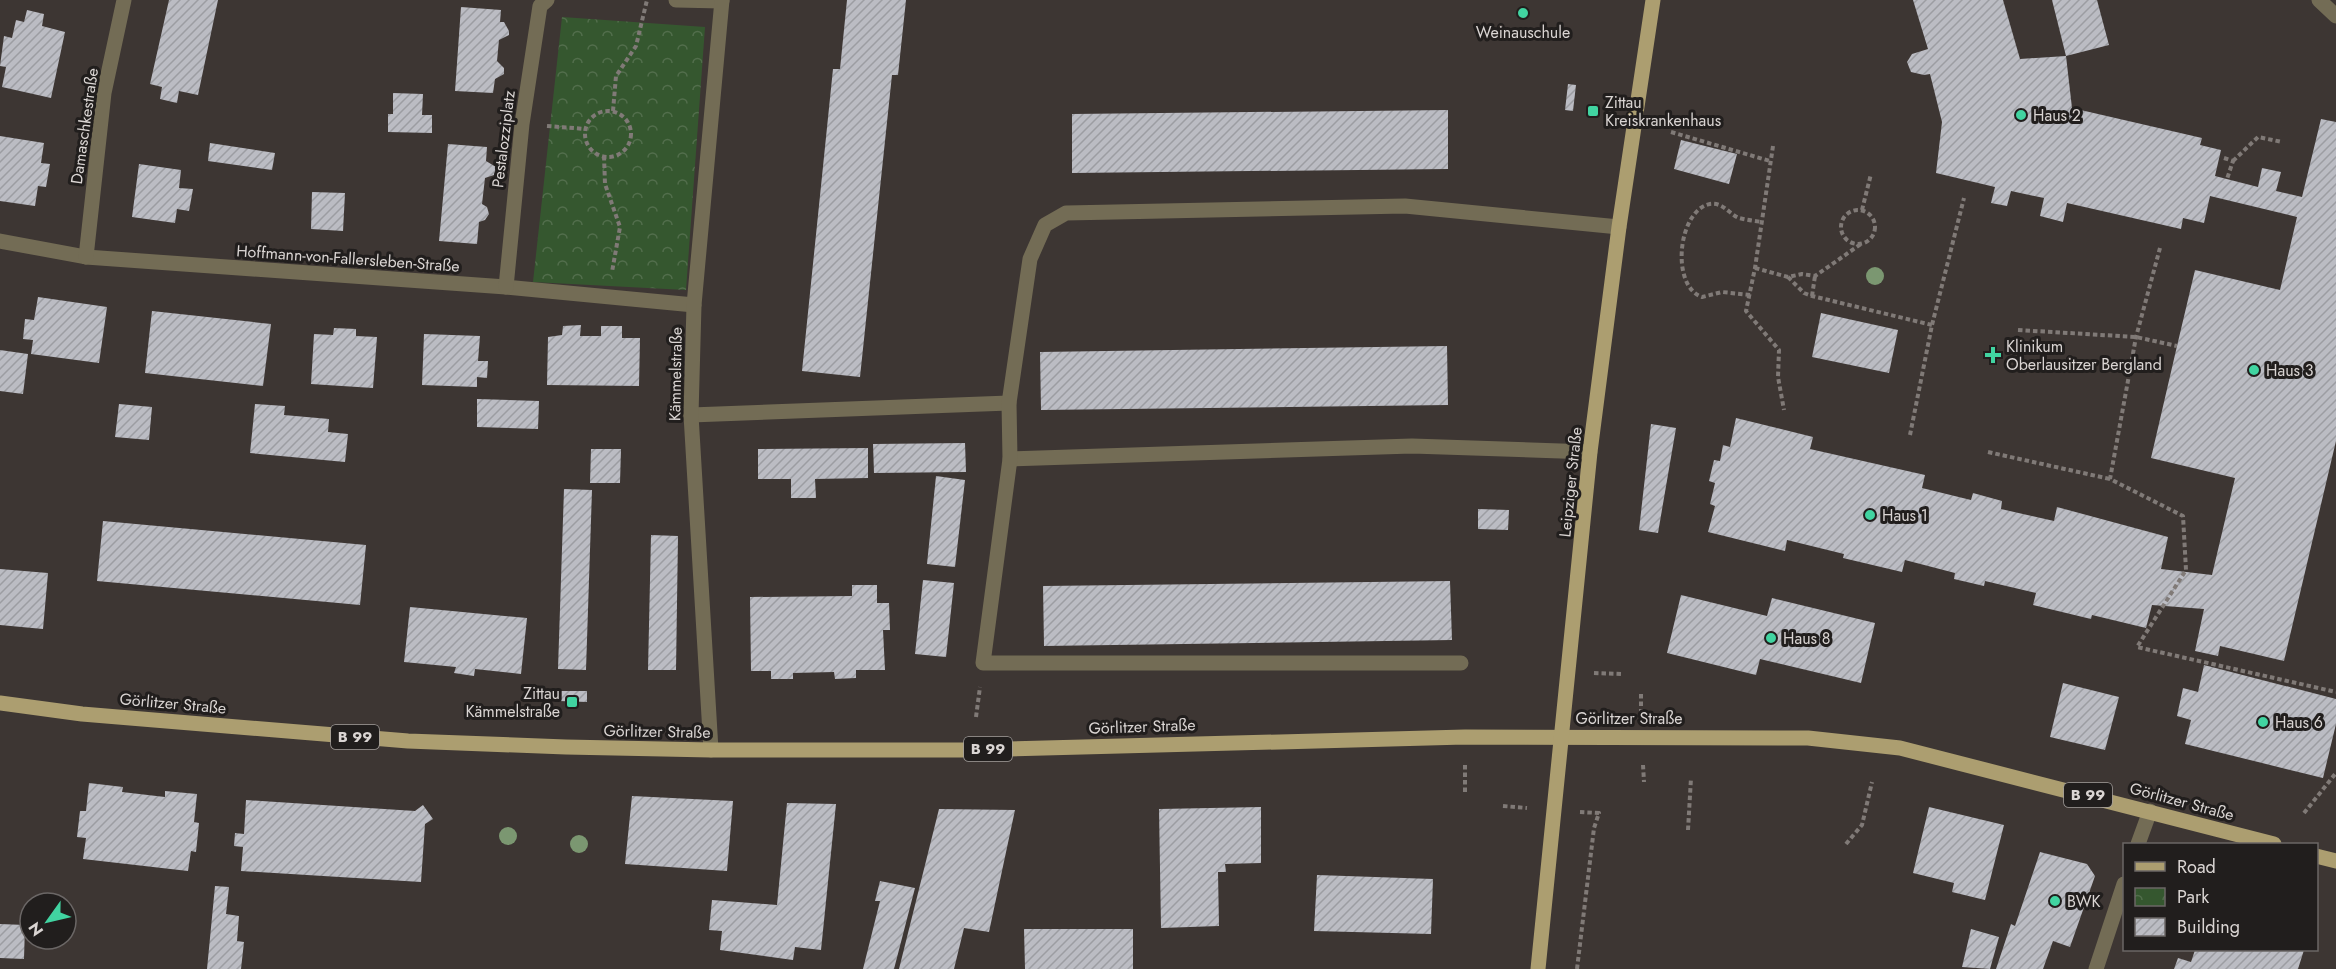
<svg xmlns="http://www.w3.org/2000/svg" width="2336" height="969" viewBox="0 0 2336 969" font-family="Jost,sans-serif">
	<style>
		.park { fill: url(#park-crowns) }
		.building { fill: url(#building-hatch) }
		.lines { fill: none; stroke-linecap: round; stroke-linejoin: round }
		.path { stroke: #807a77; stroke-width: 4; stroke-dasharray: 4.5 3; stroke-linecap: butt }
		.minor { stroke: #736c55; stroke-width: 15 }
		.major { stroke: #ac9e70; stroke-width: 15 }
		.tree { fill: #7b9771 }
		.poi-dot { fill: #41d4a1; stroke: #211e1d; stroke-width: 2 }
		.labels { text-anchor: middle; stroke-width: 6; stroke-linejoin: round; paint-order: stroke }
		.shield { fill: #211e1d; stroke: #a29e9c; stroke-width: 1.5 }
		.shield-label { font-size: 15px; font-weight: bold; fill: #dad5d3 }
		.poi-label { font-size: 16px; fill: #dad5d3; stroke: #211e1d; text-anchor: start }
		.street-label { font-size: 16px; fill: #dad5d3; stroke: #211e1d }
	</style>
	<defs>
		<pattern id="park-crowns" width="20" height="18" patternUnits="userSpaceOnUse" patternTransform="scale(1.5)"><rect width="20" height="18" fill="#35572f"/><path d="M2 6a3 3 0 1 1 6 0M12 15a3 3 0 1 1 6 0" fill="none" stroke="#526e4c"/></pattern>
		<pattern id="building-hatch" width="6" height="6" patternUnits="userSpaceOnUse" patternTransform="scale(1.5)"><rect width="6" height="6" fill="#bbbcc3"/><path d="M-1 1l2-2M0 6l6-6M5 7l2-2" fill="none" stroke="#9c9da2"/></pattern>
	</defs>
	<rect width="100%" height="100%" fill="#3d3633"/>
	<polygon class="park" points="562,17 705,27 686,290 533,282"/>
	<g class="building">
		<polygon points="169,0 218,0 198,95 179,91 177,103 160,99 162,87 150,84"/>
		<polygon points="847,0 906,0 898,75 892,75 860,377 802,371 833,69 840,69"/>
		<polygon points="1913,0 2003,0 2020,59 2066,56 2052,0 2097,0 2109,45 2066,56 2072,108 2202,138 2200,145 2221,150 2215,176 2258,187 2262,168 2281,172 2276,191 2302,197 2321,119 2336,122 2336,441 2284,661 2220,646 2218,656 2195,651 2204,609 2152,605 2146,628 2092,615 2091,619 2033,605 2036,593 1985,581 1984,586 1954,579 1955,573 1905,560 1902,572 1843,558 1844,554 1787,540 1785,551 1708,532 1715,506 1710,504 1715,483 1709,481 1714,460 1720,461 1723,445 1730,447 1736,418 1813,437 1810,449 1925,475 1922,488 1971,500 1973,493 2002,501 2001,509 2054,521 2057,507 2168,537 2161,569 2212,575 2235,478 2151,458 2177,346 2195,270 2280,290 2297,217 2210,196 2204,223 2183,218 2181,229 2067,203 2063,222 2040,216 2044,198 2011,191 2007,206 1991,203 1995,187 1936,173 1942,122 1930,74 1924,75 1911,72 1907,62 1912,54 1928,49"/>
		<polygon points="461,7 501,10 500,22 504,22 509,31 509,35 499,40 497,61 504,68 504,74 495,79 493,93 455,91"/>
		<polygon points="27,10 44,14 42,26 65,32 51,98 2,87 6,67 0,66 4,36 12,38 16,20 24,22"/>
		<polygon points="1568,84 1576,85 1573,111 1565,110"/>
		<polygon points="393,93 423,94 422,115 432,115 432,133 388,132 388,114 393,114"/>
		<polygon points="1448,110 1448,169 1072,173 1072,114"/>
		<polygon points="0,136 44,143 41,163 50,164 46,187 38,186 35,206 0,201"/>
		<polygon points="1681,140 1737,154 1729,184 1674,169"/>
		<polygon points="210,143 275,153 272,170 208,161"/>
		<polygon points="448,144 487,147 486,161 496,167 494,175 485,178 482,204 487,207 489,214 485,220 479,222 477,244 439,241"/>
		<polygon points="139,164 181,170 179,188 193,189 189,211 177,209 175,223 132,217"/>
		<polygon points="312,192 345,193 343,231 311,229"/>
		<polygon points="38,297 107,307 99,363 31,354 33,340 23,339 25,319 34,320"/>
		<polygon points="152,311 271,324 263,386 145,373"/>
		<polygon points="1821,313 1898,330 1889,373 1812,357"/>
		<polygon points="581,325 580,336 601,336 601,326 622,326 622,338 640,338 639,386 547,385 548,337 562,335 563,326"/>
		<polygon points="334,328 356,329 356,336 377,337 373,388 311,384 314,334 333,335"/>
		<polygon points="424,334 480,336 478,361 488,361 487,378 477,377 477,387 422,385"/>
		<polygon points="1447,346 1448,405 1041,410 1040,352"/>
		<polygon points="0,350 28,354 23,394 0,391"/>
		<polygon points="477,399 539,401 538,429 477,427"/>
		<polygon points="119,404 152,407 149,440 115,437"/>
		<polygon points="255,404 285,406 284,415 329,419 328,432 348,434 345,462 250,453"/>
		<polygon points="1651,424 1676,428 1658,533 1639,530"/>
		<polygon points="965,443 966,472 874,473 873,444"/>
		<polygon points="868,448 868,478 815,479 816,498 791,498 791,479 758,479 758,449"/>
		<polygon points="591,449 621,449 620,483 590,483"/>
		<polygon points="936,476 965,480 955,567 927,564"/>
		<polygon points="564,489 592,490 586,670 558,669"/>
		<polygon points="1478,509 1509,510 1508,530 1478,529"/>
		<polygon points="103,521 366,545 360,605 97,581"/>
		<polygon points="651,535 678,536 676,670 648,670"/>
		<polygon points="0,569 48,573 43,629 0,625"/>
		<polygon points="923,580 954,583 946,657 915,654"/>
		<polygon points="1450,581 1452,640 1044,646 1043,586"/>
		<polygon points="852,585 877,585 877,603 889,603 890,630 883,630 885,670 856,670 856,678 835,679 834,672 793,673 793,679 771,679 771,671 751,671 750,597 852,596"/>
		<polygon points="1681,595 1767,616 1772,598 1875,623 1861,683 1760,659 1756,675 1667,653"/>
		<polygon points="410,607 527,618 521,674 475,669 474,676 454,673 456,667 404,662"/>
		<polygon points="2204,665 2336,699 2336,724 2323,778 2185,744 2191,720 2177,716 2183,688 2198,692"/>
		<polygon points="2063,683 2119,697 2105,750 2050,737"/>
		<polygon points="559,691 587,691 587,702 559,701"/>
		<polygon points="89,783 123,787 122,792 165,797 165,791 197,794 194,822 199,823 196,852 191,851 188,871 83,859 86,838 77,837 80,811 86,811"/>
		<polygon points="632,796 733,801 727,871 625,864"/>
		<polygon points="246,800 415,811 423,805 433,819 425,824 421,882 241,871 243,847 234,846 235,833 244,834"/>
		<polygon points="787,803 836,804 821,950 795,947 793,960 720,950 722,931 709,930 712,900 777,905"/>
		<polygon points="1261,807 1261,863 1225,864 1226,872 1218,872 1219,926 1161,928 1159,809"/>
		<polygon points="1929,807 2004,825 1985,900 1952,892 1954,883 1913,873"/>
		<polygon points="939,809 1015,810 989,932 964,928 954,969 899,969"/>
		<polygon points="2040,852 2087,864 2095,876 2070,947 2053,941 2043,969 1996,969 2011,924 2015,926"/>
		<polygon points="1317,875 1433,879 1431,934 1314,931"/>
		<polygon points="880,881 915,888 894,969 863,969 880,901 875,901"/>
		<polygon points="215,886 229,887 226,914 239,916 237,941 244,942 241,969 207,969"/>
		<polygon points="0,924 25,925 24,959 0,958"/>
		<polygon points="1024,929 1133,929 1133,969 1025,969"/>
		<polygon points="1971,929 1999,937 1990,969 1962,967"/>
		<polygon points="2195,950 2304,950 2298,969 2174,969 2178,958 2191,962"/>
	</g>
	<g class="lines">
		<g class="path">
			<polyline points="613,111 616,76 636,46 647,0"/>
			<circle cx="608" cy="134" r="23"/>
			<polyline points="547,126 586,129"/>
			<polyline points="1671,132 1770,161"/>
			<polyline points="1773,146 1755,268 1746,311 1779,350 1778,377 1784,410"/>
			<polyline points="604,156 605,184 620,227 612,272"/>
			<polyline points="2224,158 2233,161 2227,179"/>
			<polyline points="2233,161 2258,137 2282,142"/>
			<polyline points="1862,210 1871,174"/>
			<circle cx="1858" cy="227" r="17"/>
			<polyline points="2160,248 2136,337 2110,479 2183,516 2186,570 2137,647 2336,692"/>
			<polyline points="1755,268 1788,277 1802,274 1815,276 1861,244"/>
			<polyline points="1788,277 1804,293 1812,296 1932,325"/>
			<path d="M1750,295L1722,292L1702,297C1670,286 1678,210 1710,204C1723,202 1729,214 1739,218C1747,220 1755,221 1762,222"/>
			<polyline points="1812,296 1815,276"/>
			<polyline points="2018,330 2136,337 2177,346"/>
			<polyline points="1910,435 1932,325 1964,198"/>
			<polyline points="1988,452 2110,479"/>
			<polyline points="1594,673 1621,674"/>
			<polyline points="1641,694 1641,713"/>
			<polyline points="976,717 980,687"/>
			<polyline points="1643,765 1644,782"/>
			<polyline points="1465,792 1465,762"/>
			<polyline points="1503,806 1527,808"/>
			<polyline points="2304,813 2336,773"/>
			<polyline points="1688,830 1691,778"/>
			<polyline points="1846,844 1862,825 1872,782"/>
			<polyline points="1577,969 1594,828 1599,813 1580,812"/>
		</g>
		<g class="minor">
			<polyline points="676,0 722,1"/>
			<polyline points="2319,0 2336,16"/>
			<polyline points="0,241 86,257 506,287 694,305"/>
			<polyline points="86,257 104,93 124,0"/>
			<polyline points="506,287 522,124 540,6 547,0"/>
			<polyline points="691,415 1009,403"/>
			<polyline points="1010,459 1412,446 1590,452"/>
			<polyline points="1461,663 983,663 1010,459 1009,403 1030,259 1045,225 1066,213 1405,206 1619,227"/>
			<polyline points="711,750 691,415 694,305 722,0"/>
			<polyline points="2138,844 2150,811"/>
			<polyline points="2096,969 2124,884"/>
		</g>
		<g class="major">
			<polyline points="0,703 82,714 408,741 566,747 711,750 971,750 1465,737 1808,738 1900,748 2274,844"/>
			<polyline points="2316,856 2336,861"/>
			<polyline points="1538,969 1590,452 1619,227 1653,0"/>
		</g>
	</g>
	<g class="tree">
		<circle cx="1875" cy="276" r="9"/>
		<circle cx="508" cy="836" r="9"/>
		<circle cx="579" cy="844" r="9"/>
	</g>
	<g class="poi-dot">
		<circle cx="1523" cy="13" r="6"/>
		<rect x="1587" y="105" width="12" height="12" rx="3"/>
		<circle cx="2021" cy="115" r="6"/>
		<path d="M1990 346h6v6h6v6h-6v6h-6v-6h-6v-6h6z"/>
		<circle cx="2254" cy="370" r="6"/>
		<circle cx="1870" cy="515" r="6"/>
		<circle cx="1771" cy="638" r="6"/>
		<rect x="566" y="696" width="12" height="12" rx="3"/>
		<circle cx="2263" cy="722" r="6"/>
		<circle cx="2055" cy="901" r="6"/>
	</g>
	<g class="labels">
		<g class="shield">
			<rect x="331" y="725" width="48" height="24" rx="4.5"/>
			<rect x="964" y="737" width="48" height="24" rx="4.5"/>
			<rect x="2064" y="783" width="48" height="24" rx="4.5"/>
		</g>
		<g class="shield-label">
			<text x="355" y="742">B 99</text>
			<text x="988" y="754">B 99</text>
			<text x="2088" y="800">B 99</text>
		</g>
		<g class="poi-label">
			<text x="1523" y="38" text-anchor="middle">Weinauschule</text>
			<text x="1605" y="108">Zittau<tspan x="1605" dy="18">Kreiskrankenhaus</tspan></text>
			<text x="2033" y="121">Haus 2</text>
			<text x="2006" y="352">Klinikum<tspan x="2006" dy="18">Oberlausitzer Bergland</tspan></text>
			<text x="2266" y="376">Haus 3</text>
			<text x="1882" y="521">Haus 1</text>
			<text x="1783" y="644">Haus 8</text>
			<text x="560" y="699" text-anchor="end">Zittau<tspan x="560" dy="18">Kämmelstraße</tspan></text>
			<text x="2275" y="728">Haus 6</text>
			<text x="2067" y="907">BWK</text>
		</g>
		<g class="street-label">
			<text transform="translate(84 126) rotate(-82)" y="6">Damaschkestraße</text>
			<text transform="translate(503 139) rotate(-83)" y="6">Pestalozziplatz</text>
			<text transform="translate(348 258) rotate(4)" y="6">Hoffmann-von-Fallersleben-Straße</text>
			<text transform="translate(675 374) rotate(-89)" y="6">Kämmelstraße</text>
			<text transform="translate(1570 482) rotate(-84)" y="6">Leipziger Straße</text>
			<text transform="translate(173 703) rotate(5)" y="6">Görlitzer Straße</text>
			<text x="1629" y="724">Görlitzer Straße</text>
			<text transform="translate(1142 726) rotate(-2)" y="6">Görlitzer Straße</text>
			<text transform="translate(657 731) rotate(1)" y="6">Görlitzer Straße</text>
			<text transform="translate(2182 801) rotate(15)" y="6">Görlitzer Straße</text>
		</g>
	</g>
	<rect x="2123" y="843" width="195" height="108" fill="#211e1d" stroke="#6b6766" stroke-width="1.5"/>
	<rect x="2135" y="862" width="30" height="9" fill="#ac9e70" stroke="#6b6766" stroke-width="1.5"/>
	<text x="2177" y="873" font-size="18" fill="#dad5d3">Road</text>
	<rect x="2135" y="888" width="30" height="18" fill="url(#park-crowns)" stroke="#6b6766" stroke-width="1.5"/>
	<text x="2177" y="903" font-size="18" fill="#dad5d3">Park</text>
	<rect x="2135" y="918" width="30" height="18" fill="url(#building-hatch)" stroke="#6b6766" stroke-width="1.5"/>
	<text x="2177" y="933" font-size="18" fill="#dad5d3">Building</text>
	<g transform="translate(48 921) rotate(236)"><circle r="28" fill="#211e1d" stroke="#6b6766" stroke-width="1.5"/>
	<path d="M0-4.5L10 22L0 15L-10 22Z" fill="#41d4a1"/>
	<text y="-9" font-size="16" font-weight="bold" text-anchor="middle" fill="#dad5d3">N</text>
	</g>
</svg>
